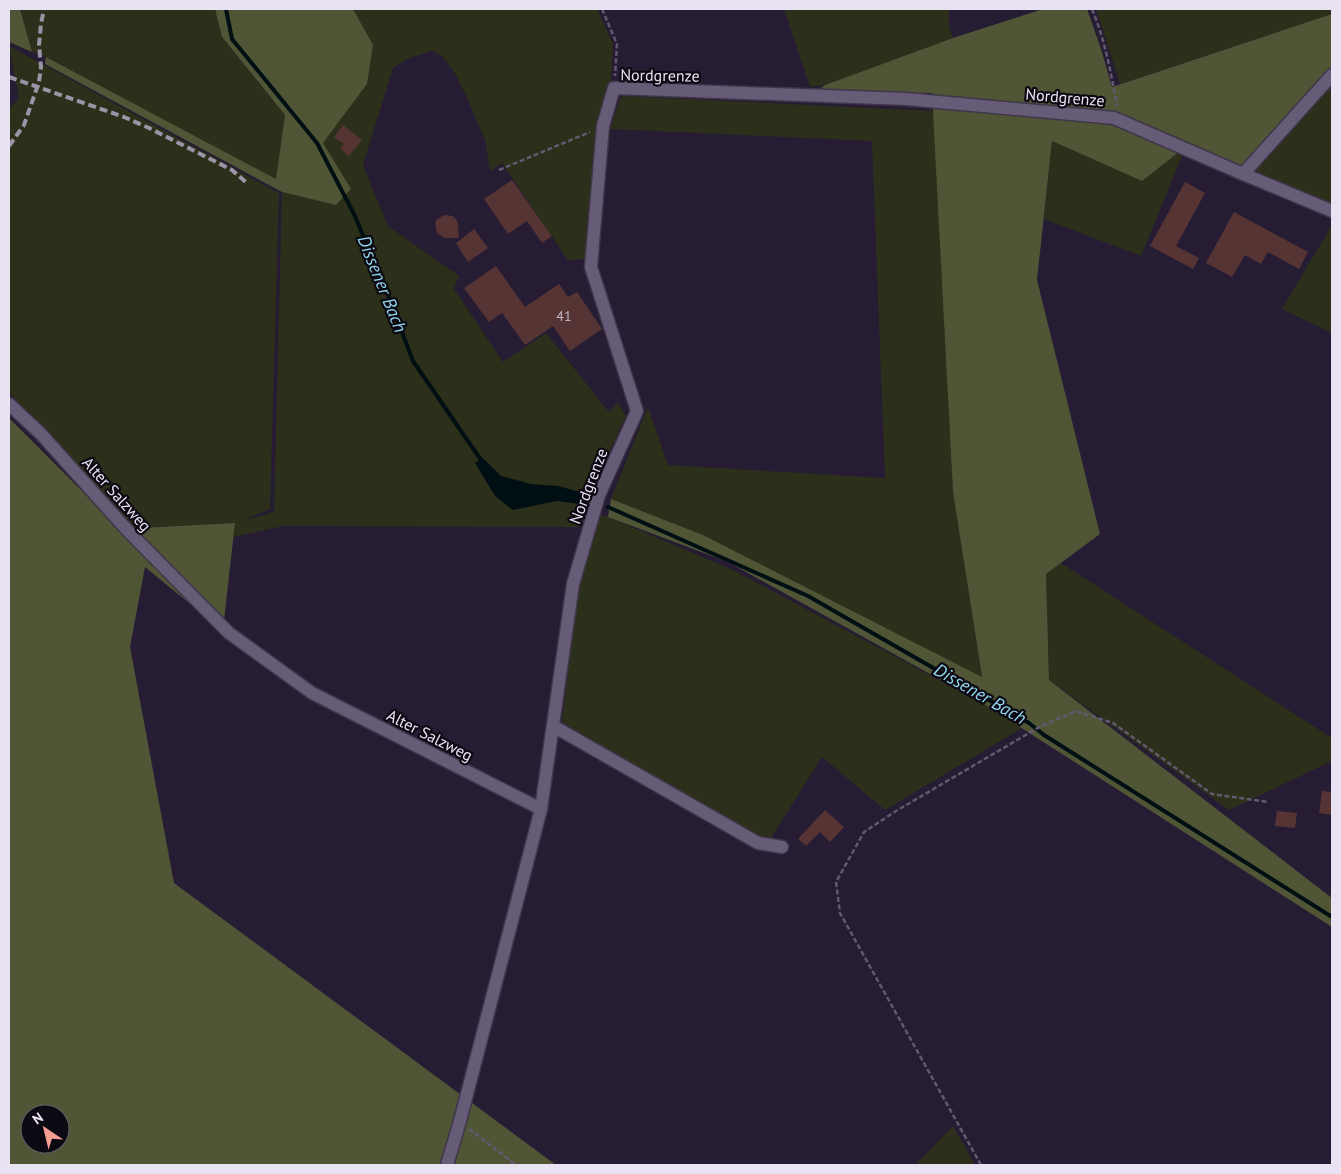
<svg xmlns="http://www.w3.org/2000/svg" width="1341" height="1174" viewBox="0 0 1341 1174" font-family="'PT Sans',sans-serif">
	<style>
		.green { fill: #2c2f1a }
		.forest { fill: #505536; fill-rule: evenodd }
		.water { fill: #000f14 }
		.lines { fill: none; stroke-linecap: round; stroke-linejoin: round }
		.stream { stroke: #000f14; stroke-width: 4 }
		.building { fill: #553433 }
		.minor-casing { stroke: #3f364a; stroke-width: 15 }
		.path { stroke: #62596f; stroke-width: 2.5; stroke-dasharray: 5 2.5; stroke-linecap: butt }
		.minor { stroke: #665c77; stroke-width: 12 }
		.rail { stroke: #9b93a6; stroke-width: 4; stroke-dasharray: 8 4; stroke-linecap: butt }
		.labels { text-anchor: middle; stroke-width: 4.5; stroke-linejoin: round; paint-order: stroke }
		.number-label { font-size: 14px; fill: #c3b6c2 }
		.street-label { font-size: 16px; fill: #e8e2f2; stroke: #0d0913 }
		.water-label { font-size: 18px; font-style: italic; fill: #8fd6ec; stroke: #0d0913 }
	</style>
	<rect width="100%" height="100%" fill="#261c34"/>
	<g class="green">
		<polygon points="20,9 215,9 222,37 285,115 276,180 46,57 32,52"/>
		<polygon points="353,9 597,9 613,44 611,84 587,259 568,260 502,163 490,171 485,140 467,98 456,75 443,57 433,51 409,58 393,68 363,165 388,226 459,276 454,289 503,362 546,333 609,412 618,402 626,416 595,482 579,527 283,526 233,537 235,523 133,528 9,392 9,109 19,98 9,46 279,193 270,509 242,521 274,512 282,192 336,205 323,143 367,84 373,45"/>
		<polygon points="784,9 949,9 949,27 953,38 825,85 810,87"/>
		<polygon points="1096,9 1332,9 1332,14 1120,84"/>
		<polygon points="1332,84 1332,205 1257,176 1257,165"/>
		<polygon points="621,96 934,111 953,492 982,678 703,535 611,499 648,407 668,465 885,478 872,141 610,129"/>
		<polygon points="1052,141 1142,181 1179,152 1183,154 1141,256 1044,219"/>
		<polygon points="1332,225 1332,333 1282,309"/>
		<polygon points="599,514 608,517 733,570 984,704 1022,728 885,810 822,757 769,841 759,838 562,722 578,591"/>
		<polygon points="1061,563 1332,738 1332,761 1229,810 1049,680 1046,574"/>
		<polygon points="953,1126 975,1165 915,1165"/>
	</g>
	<g class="forest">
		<polygon points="9,9 20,9 32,52 9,42"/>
		<polygon points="215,9 353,9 373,45 367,84 323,143 351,189 336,205 282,192 45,64 46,57 276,179 285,115 222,37"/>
		<polygon points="1043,9 1087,9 1101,49 1112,87 1332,14 1332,71 1250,164 1231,166 1179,152 1142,181 1052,141 1037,280 1100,534 1046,574 1049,680 1332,898 1332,927 984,704 728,562 608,517 611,499 703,535 982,677 953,492 932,93 816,92 825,85 953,38"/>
		<path d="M9,418L120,529L235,523L224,620L201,613L145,567L130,647L174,883L556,1165H9ZM30,1114H60V1144H30Z"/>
	</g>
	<polygon class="water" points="483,458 501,476 531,484 558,486 587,494 587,505 557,501 513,510 495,496 475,463"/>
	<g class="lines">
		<g class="stream">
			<polyline points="226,9 232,39 317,143 354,214 390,300 413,361 483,463"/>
			<polyline points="608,507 808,596 1029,723 1044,735 1332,917"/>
		</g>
	</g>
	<g class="building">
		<polygon points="343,125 362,140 349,156 340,149 344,144 334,137"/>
		<polygon points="512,180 552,236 542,243 527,221 508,234 484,199"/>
		<polygon points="1185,182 1205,193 1176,246 1199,258 1193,269 1150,246"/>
		<polygon points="1234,212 1308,252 1299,269 1268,252 1261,264 1245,255 1232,277 1206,263"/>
		<polygon points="444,215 453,216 456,219 458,224 459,238 444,238 437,233 435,224 436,220"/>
		<polygon points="474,229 488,248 468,262 456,243"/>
		<polygon points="496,266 525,307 559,284 568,297 577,292 602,329 570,351 553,326 525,345 502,313 489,322 464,288"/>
		<polygon points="1322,791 1332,792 1332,815 1319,813"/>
		<polygon points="825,810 844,827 830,842 820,832 806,846 798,839"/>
		<polygon points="1277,811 1297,813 1295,828 1275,826"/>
	</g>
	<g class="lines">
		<g class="minor-casing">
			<g id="minor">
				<polyline points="1243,174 1332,211"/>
				<polyline points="9,404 41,434 128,531 229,633 312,693 541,809"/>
				<polyline points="553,726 758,843 782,847"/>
				<polyline points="447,1165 460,1121 541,809 573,584 599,495 637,411 591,267 603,126 614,88 906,99 1114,118 1243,174 1332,75"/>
			</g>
		</g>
		<g class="path">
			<polyline points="602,9 617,44 615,76"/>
			<path d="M1092,9C1105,40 1111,73 1117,106"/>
			<polyline points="499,170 590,132"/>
			<polyline points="469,1129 516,1165"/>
			<polyline points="981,1165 840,913 836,882 864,832 896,811 1041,726 1076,711 1113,723 1212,794 1268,802"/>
		</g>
		<use href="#minor" class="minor"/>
		<g class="rail">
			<polyline points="9,77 124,117 149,128 232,170 248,184"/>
			<polyline points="9,146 24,125 39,82 41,67 39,45 41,24 44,9"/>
		</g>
	</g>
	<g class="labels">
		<g class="number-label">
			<text x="564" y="321">41</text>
		</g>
		<g class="street-label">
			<text transform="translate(660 75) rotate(1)" y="6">Nordgrenze</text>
			<text transform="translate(1065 97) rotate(5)" y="6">Nordgrenze</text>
			<text transform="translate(588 486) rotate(-69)" y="6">Nordgrenze</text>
			<text transform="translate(117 494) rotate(48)" y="6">Alter Salzweg</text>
			<text transform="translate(430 735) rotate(27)" y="6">Alter Salzweg</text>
		</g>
		<g class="water-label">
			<text transform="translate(382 284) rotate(68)" y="6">Dissener Bach</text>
			<text transform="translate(980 694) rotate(30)" y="6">Dissener Bach</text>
		</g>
	</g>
	<rect width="1341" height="1174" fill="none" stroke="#e8e2f2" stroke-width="20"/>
	<g transform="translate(45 1129) rotate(325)"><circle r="24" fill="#0d0913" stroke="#65606c"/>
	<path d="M0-4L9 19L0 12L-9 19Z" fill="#f59c93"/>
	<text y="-8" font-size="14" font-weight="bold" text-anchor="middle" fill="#e8e2f2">N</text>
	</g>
</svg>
